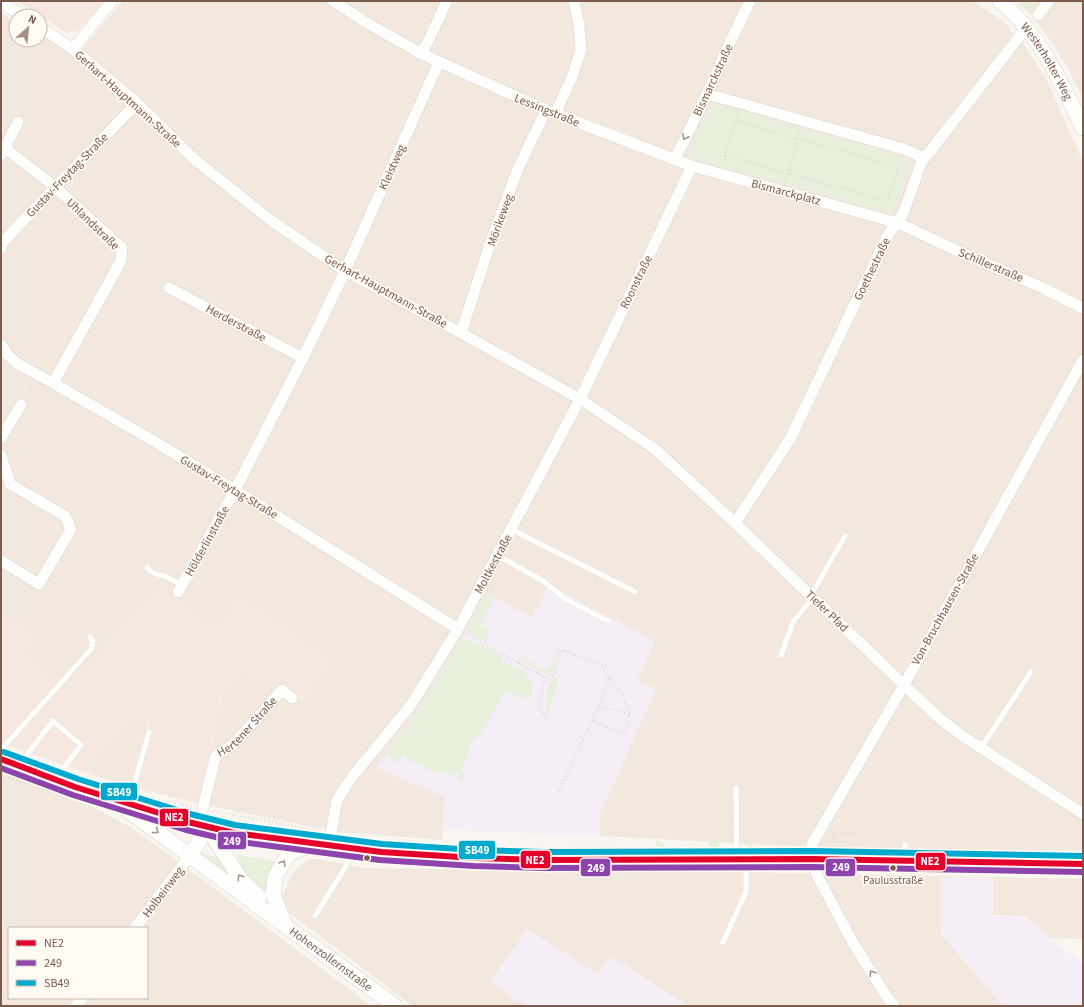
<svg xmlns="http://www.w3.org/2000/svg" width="1084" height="1007" viewBox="0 0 1084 1007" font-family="'Source Sans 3',sans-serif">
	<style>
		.residential { fill: #f2e8de; fill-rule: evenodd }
		.commercial { fill: #f6e8e1 }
		.education { fill: #f6eef6 }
		.green { fill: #e7f0db }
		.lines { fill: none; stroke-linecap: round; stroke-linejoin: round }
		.lane-casing { stroke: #d7d1cb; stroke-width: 6 }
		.street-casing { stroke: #d7d1cb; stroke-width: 12 }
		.secondary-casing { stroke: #d9d2cb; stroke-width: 16 }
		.path { stroke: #dcd5d0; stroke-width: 2; stroke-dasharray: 1 3; stroke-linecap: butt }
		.lane { stroke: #fefefd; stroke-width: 5.5 }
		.street { stroke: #fefefd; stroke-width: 11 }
		.secondary { stroke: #fefefd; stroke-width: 15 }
		.bus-1-casing { stroke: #fffaf3; stroke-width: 9 }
		.bus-2-casing { stroke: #fffaf3; stroke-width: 9 }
		.bus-3-casing { stroke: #fffaf3; stroke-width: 9 }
		.bus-1 { stroke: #e4002b; stroke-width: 6 }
		.bus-2 { stroke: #8e44ad; stroke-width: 6 }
		.bus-3 { stroke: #00a9ce; stroke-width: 6 }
		.oneway { stroke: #a8958b }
		.bus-dot { fill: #7a5c4d; stroke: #fffaf3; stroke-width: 1.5 }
		.labels { text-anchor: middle; stroke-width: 3.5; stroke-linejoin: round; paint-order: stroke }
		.bus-label { font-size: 11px; fill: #7a5c4d; stroke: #fffaf3 }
		.street-label { font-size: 12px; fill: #7a5c4d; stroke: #fffaf3 }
		.line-badge { stroke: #fffaf3; stroke-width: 1.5 }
		.badge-label { font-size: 11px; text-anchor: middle; font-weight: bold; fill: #fff }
	</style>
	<rect width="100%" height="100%" fill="#f9f5f0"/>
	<g class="residential">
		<polygon points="123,1 973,1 1003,21 1009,27 1010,31 1025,46 1047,81 1077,148 1083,166 1083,850 854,849 600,836 599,816 656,689 637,681 533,618 486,594 462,638 416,713 376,768 444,796 442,840 338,832 200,804 224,684 248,672 281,681 303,700 243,598 212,632 161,587 66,693 21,656 1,614 1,13 16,22 16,40 40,40 40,35 76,56"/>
		<polygon points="1017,1 1083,1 1083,99 1068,68 1051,41 1027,10"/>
		<polygon points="134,713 149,723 127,786 88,774 93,758"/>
		<path d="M1,771L97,810L130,827L171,856L371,1006H1ZM9,928H147V998H9Z"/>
		<polygon points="309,859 318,859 363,868 803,873 1083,879 1083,939 1050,938 1025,916 993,915 993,878 941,877 941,934 1003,1006 688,1006 610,956 577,1006 413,1006 288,912 281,899 294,871"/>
	</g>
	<g class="commercial">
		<polygon points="17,1 104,1 78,31 66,33"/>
		<polygon points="161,587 212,632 243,598 330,662 303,700 281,681 249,672 224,684 200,804 127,786 149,724 135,713 93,758 88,774 1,743 1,614 36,637 21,656 66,693"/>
	</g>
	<g class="education">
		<polygon points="548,585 655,641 637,681 656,689 599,816 600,836 443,830 444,796 376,768 416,713 462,638 486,594 532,618"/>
		<polygon points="942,877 992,879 992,917 1024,917 1083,964 1083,1006 1003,1006 942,935"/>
		<polygon points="527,929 598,974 610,956 688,1006 524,1006 490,982"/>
	</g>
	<g class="green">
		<polygon points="1016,1 1036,1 1027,11"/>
		<polygon points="715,106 720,106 904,158 908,162 908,165 894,208 890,212 888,212 696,159 693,157 691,150 692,146 711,108"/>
		<polygon points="486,594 493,598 480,624 491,630 485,642 466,631"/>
		<path d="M462,638L475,642L503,657V662L501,664L503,666L507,663L510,664C526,672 536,679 530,699L519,697L505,691L481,733L472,741L461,770C466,775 466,779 459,782V774C437,777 420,766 402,756L397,763L392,760L388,752L416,713Z"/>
		<polygon points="559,647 556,663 549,676 521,661 523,658 547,671"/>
		<path d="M558,677L548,718C545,711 545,689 550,683C552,680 555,679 558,677Z"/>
		<polygon points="656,840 659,841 666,847 665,852 656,852"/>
		<rect x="709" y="840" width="10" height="11"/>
		<polygon points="747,840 748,840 756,848 756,852 747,851"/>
		<polygon points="201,853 222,859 230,875 230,877 200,855"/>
		<path d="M238,855L270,860L277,864L268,892C255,883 240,871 238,855Z"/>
	</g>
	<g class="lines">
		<g class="lane-casing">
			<g id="lane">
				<polyline points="511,529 635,592"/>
				<polyline points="497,555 543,581 567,600 608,621"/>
				<path d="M147,567C151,575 160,574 167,577C172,579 177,583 182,585"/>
				<polyline points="811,595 845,536"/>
				<polyline points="781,655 794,620 813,598"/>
				<polyline points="981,748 1031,672"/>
				<polyline points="1,750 91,649 93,641 90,637"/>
				<polyline points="21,767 25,757 53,721 81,745 62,770 59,779"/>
				<polyline points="736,788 737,859"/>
				<polyline points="129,803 149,732"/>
				<polyline points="905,860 905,844"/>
				<polyline points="315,916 346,866 350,848"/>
				<polyline points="723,942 746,892 746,859"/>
			</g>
		</g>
		<g class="street-casing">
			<g id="street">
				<polyline points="333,1 367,23 422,54 546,110 692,166 898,223 962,253 1043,288 1083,308"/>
				<polyline points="1,2 23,16"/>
				<polyline points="1038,15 1049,1"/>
				<polyline points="40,27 73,49 137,103 193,158 269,219 345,271 461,333 580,399 655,449 735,523 904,685 938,717 961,735 1083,814"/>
				<polyline points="73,49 112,1"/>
				<polyline points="422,54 447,1"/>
				<polyline points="707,94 904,149 924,158"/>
				<polyline points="555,114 572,77 581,50 579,25 574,1"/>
				<polyline points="5,148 55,187 122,248 121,261 53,383"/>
				<polyline points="1,155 18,122"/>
				<polyline points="675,159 707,94 725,53 750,1"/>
				<polyline points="1,248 3,242 17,227 137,103"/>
				<polyline points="169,288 303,358"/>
				<polyline points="461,333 490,244 518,169 546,110"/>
				<polyline points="1,345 8,355 18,364 53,383 152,440 235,490 458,629"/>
				<polyline points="1,438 21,405"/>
				<polyline points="1,455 10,484 65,516 71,529 39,584 1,561"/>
				<polyline points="735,523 790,439 888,235 903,214 921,163 1026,28"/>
				<polyline points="178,592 235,490 303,358 345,271 439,62"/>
				<path id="s1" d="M199,824L215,758L219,753L233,745L282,690L292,698"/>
				<polyline points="328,845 331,833 337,800 352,777 411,705 458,629 580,399 692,166"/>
				<polyline points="135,928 190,855"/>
				<polyline points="76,1006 82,998"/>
				<polyline points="894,1006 887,997 852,941 818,877 811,859 812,844 904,685 1083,360"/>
			</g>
		</g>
		<g class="secondary-casing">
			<g id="secondary">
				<path id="s2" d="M1000,1C1006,7 1013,12 1018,18C1047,50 1065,90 1083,128"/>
				<polyline points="1,759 75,787 188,822 234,833 381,852 475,858 545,860 811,859 1083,864"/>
				<path id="s3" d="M122,806L395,1006"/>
				<polyline points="206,826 242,881 259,897"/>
				<polyline points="190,855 197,845 206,826"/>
				<polyline points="285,925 273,894 275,878 282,864 291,852 308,847 312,846"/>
			</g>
		</g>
		<g class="path">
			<polyline points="1027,8 1032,1"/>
			<polyline points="736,121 898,167 888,201 725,156 738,113"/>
			<polyline points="723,164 725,156"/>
			<polyline points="786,182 800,130"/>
			<polyline points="26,396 33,383"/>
			<polyline points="466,634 550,680 555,671 557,672"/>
			<polyline points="518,663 520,657"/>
			<polyline points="501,665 509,658"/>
			<polyline points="555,671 562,650 613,668"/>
			<polyline points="545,677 540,704 546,720"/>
			<polyline points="599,706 610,679"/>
			<polyline points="592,721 624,734 628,724 629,714"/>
			<polyline points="1,775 49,792"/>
			<polyline points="559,791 599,706 629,714 621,691 610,679 601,664"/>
			<polyline points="77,802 95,809 119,821"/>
			<polyline points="175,804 193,807"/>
			<polyline points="213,811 309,829"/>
			<polyline points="832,847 832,835 856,833"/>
			<polyline points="402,994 419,1006"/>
		</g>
		<use href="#lane" class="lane"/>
		<use href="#street" class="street"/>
		<use href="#secondary" class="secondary"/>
		<g class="bus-1-casing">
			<polyline id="bus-1" points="1,759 75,787 188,822 234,833 381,852 475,858 545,860 811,859 1083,864"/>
		</g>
		<g class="bus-2-casing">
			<polyline id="bus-2" points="1,768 73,795 186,830 233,841 380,860 474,866 545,868 811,867 1083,872"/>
		</g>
		<g class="bus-3-casing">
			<polyline id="bus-3" points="4,752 78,779 190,814 235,825 382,844 475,850 545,852 811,851 1083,856"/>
		</g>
		<use href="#bus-1" class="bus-1"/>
		<use href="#bus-2" class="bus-2"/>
		<use href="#bus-3" class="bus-3"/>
	</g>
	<defs><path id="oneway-chevron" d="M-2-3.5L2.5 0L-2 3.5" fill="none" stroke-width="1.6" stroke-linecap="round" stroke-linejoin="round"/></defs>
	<g class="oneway">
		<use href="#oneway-chevron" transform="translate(685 137) rotate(117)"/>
		<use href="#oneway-chevron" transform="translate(156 831) rotate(37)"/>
		<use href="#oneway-chevron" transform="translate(283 863) rotate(-58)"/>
		<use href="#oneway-chevron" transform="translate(240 877) rotate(-124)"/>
		<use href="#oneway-chevron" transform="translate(872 973) rotate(-122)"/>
	</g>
	<g class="bus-dot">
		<circle cx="367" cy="858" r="3.5"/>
		<circle cx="893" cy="868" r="3.5"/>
	</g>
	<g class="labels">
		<g class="bus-label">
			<text x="893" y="884">Paulusstraße</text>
		</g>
		<g class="street-label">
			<text dy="4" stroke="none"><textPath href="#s2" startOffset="77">Westerholter Weg</textPath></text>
			<text transform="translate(713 80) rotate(-65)" y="4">Bismarckstraße</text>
			<text transform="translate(128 99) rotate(42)" y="4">Gerhart-Hauptmann-Straße</text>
			<text transform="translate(547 110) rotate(22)" y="4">Lessingstraße</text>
			<text transform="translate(392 167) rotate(-66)" y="4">Kleistweg</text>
			<text transform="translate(67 175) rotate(-46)" y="4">Gustav-Freytag-Straße</text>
			<text transform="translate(786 192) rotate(15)" y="4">Bismarckplatz</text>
			<text transform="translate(500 220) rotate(-70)" y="4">Mörikeweg</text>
			<text transform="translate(93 224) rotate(44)" y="4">Uhlandstraße</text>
			<text transform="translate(991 265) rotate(23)" y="4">Schillerstraße</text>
			<text transform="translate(872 269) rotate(-64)" y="4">Goethestraße</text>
			<text transform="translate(636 282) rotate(-64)" y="4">Roonstraße</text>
			<text transform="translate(386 291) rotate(29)" y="4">Gerhart-Hauptmann-Straße</text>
			<text transform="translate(236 323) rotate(28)" y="4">Herderstraße</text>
			<text transform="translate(229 487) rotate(31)" y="4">Gustav-Freytag-Straße</text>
			<text transform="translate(207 541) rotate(-61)" y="4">Hölderlinstraße</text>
			<text transform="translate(493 564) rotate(-62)" y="4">Moltkestraße</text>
			<text transform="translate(945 609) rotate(-61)" y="4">Von-Bruchhausen-Straße</text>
			<text transform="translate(827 611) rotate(44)" y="4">Tiefer Pfad</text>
			<text dy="4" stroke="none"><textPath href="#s1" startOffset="113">Hertener Straße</textPath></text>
			<text transform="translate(163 892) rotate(-53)" y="4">Holbeinweg</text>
			<text dy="4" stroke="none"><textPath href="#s3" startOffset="259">Hohenzollernstraße</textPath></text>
		</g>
	</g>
	<g class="line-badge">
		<rect x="100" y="782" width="38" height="19" rx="4" fill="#00a9ce"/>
		<rect x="159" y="808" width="30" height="19" rx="4" fill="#e4002b"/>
		<rect x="217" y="831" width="30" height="19" rx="4" fill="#8e44ad"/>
		<rect x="458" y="840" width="38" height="20" rx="4" fill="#00a9ce"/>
		<rect x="520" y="850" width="31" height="19" rx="4" fill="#e4002b"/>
		<rect x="915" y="852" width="31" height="19" rx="4" fill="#e4002b"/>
		<rect x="825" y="858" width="31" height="19" rx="4" fill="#8e44ad"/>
		<rect x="580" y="858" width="31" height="19" rx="4" fill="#8e44ad"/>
	</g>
	<g class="badge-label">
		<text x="119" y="796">SB49</text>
		<text x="174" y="821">NE2</text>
		<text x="232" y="845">249</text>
		<text x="477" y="854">SB49</text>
		<text x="535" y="864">NE2</text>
		<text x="930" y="865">NE2</text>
		<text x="841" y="871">249</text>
		<text x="596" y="872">249</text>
	</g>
	<rect width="1084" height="1007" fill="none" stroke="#7a5c4d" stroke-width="4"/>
	<rect x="8" y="927" width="140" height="72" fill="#fffaf3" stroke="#cabbb1"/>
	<rect x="16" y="940" width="20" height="6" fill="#e4002b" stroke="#cabbb1"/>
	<text x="44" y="947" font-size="12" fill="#7a5c4d">NE2</text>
	<rect x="16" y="960" width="20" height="6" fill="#8e44ad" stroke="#cabbb1"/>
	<text x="44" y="967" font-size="12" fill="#7a5c4d">249</text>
	<rect x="16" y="980" width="20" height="6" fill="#00a9ce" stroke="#cabbb1"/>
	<text x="44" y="987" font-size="12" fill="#7a5c4d">SB49</text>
	<g transform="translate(28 28) rotate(27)"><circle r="19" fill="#fffaf3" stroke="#cabbb1"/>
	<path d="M0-3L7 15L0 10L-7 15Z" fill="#a69286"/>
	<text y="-6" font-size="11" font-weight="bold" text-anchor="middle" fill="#7a5c4d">N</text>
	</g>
</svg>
